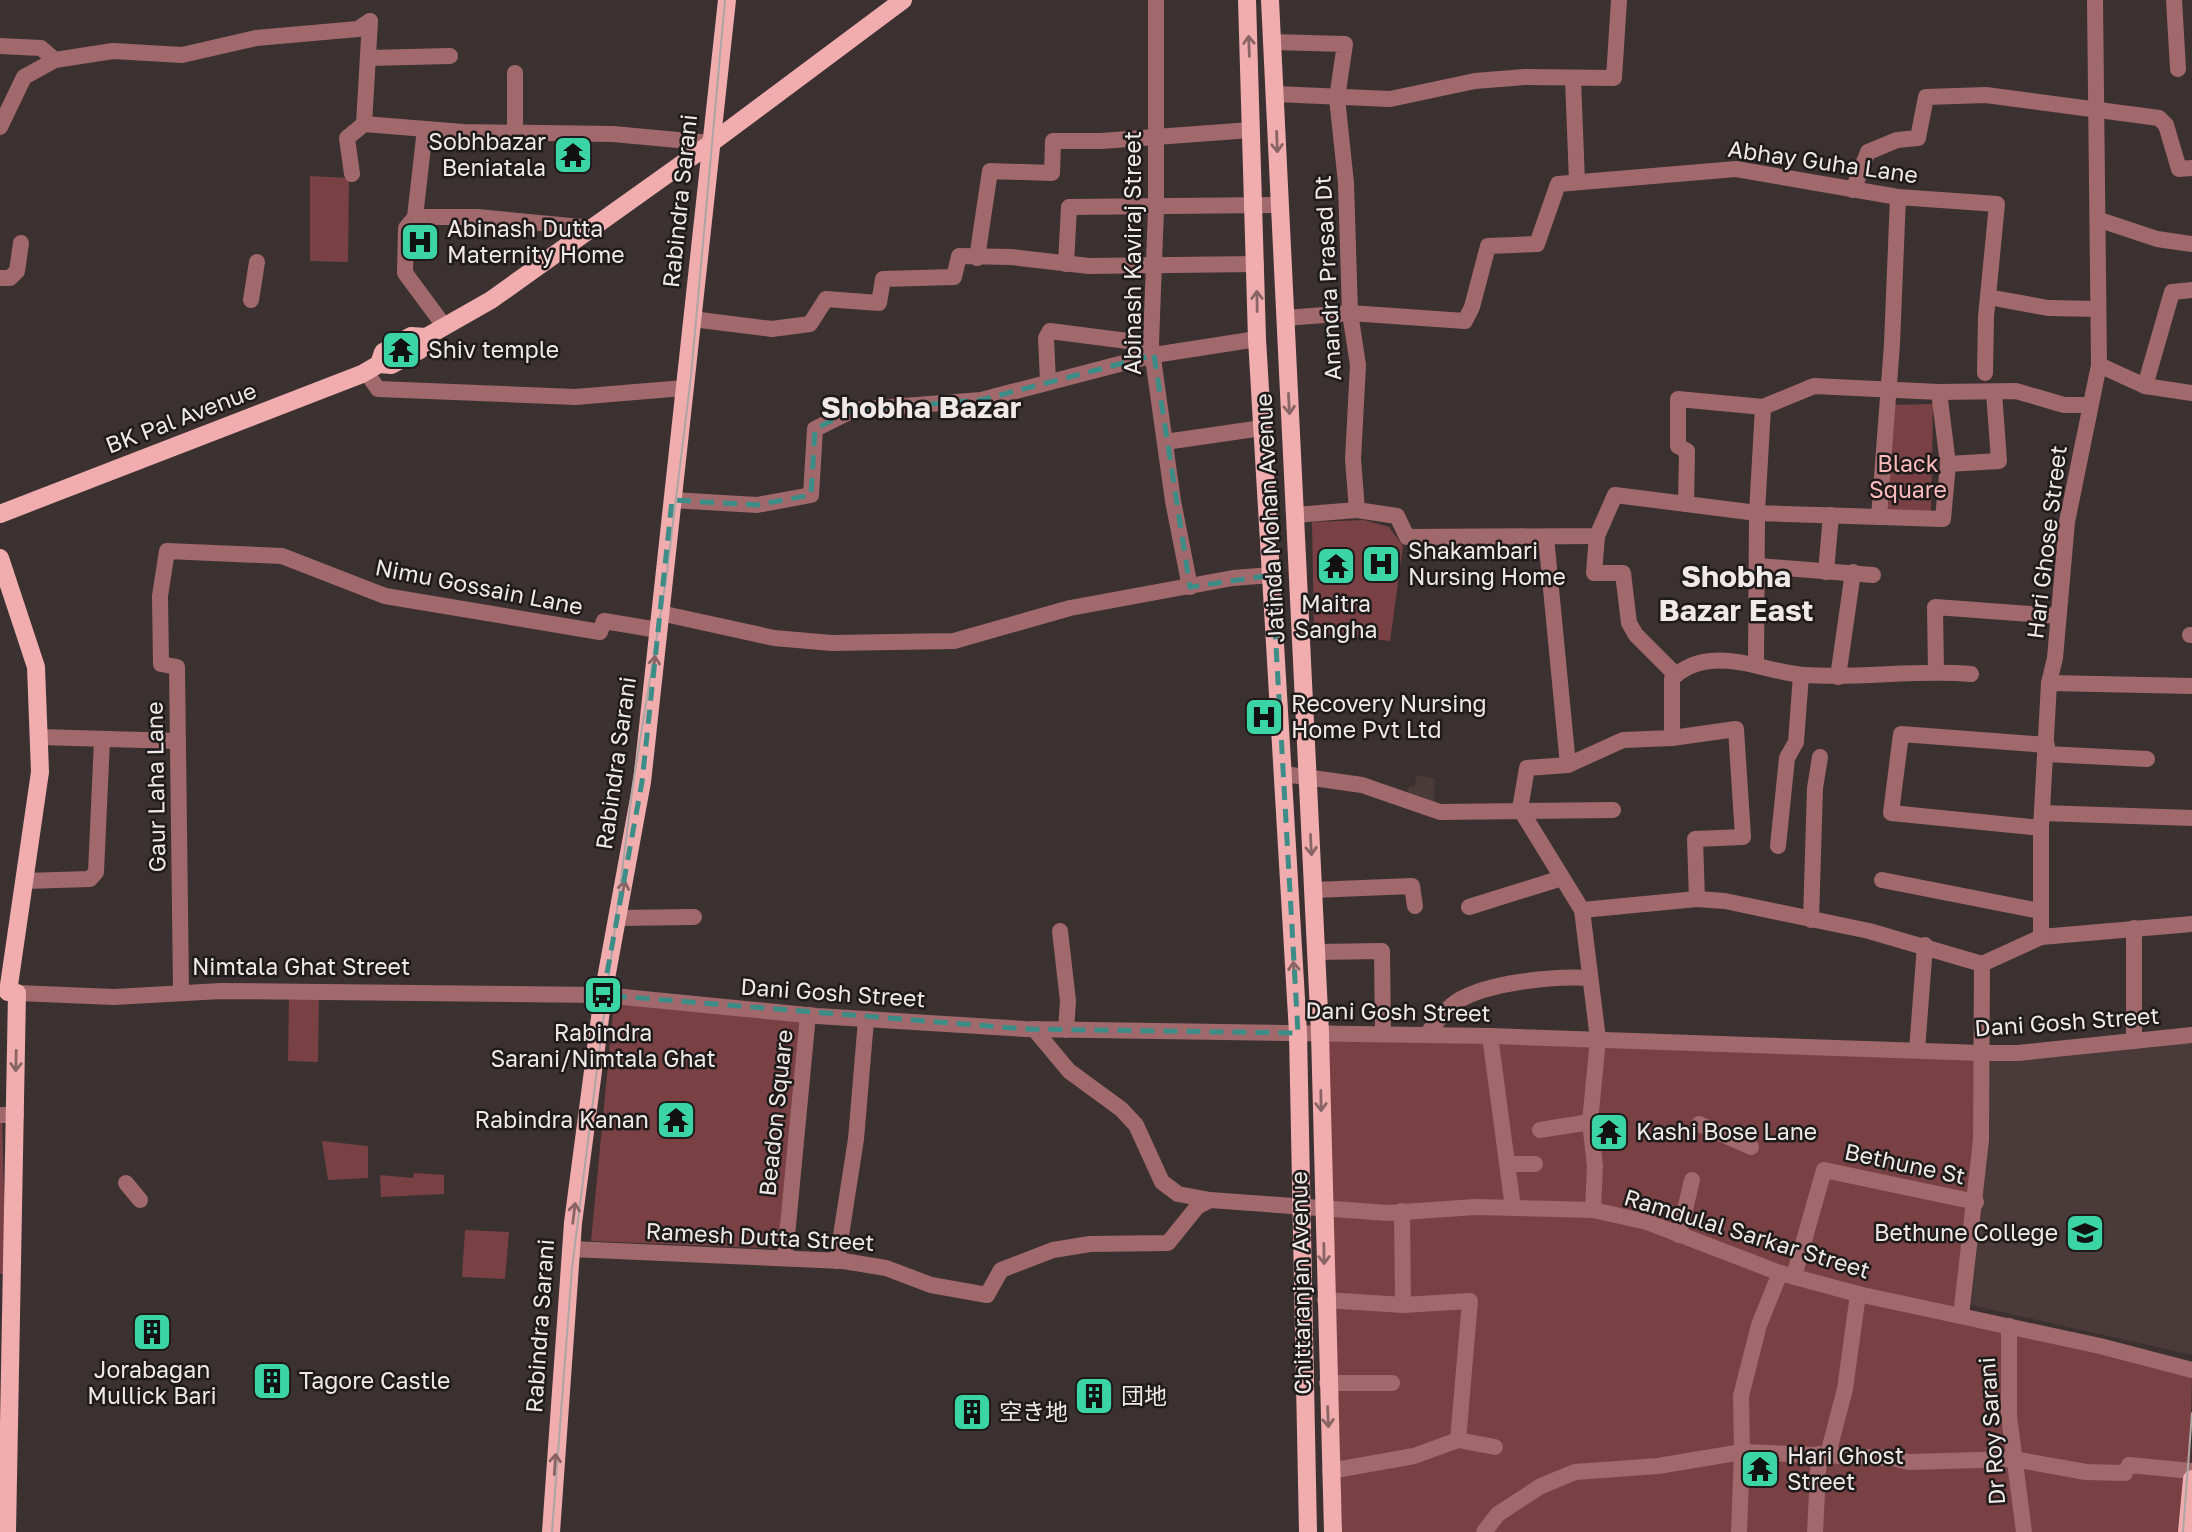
<svg xmlns="http://www.w3.org/2000/svg" width="2192" height="1532" viewBox="0 0 2192 1532" font-family="'Golos Text','Noto Sans SC','Noto Sans JP',sans-serif">
	<style>
		.built { fill: #4a3a3a }
		.green { fill: #794144 }
		.lines { fill: none; stroke-linecap: round; stroke-linejoin: round }
		.minor { stroke: #a1696b; stroke-width: 16 }
		.major { stroke: #f1acae; stroke-width: 18 }
		.tram { stroke: #ada4a4; stroke-width: 2 }
		.oneway { stroke: #886464 }
		.marked { fill: none; stroke: #3c8d87; stroke-width: 5; stroke-dasharray: 14 9; stroke-linejoin: round }
		.labels { text-anchor: middle; stroke-width: 5; stroke-linejoin: round; paint-order: stroke }
		.poi-label { font-size: 23px; fill: #f0e9e9; stroke: #1f1b1b; text-anchor: start }
		.street-label { font-size: 23px; fill: #f0e9e9; stroke: #1f1b1b }
		.park-label { font-size: 23px; fill: #febbbc; stroke: #1f1b1b }
		.district-label { font-size: 30px; font-weight: bold; fill: #f0e9e9; stroke: #1f1b1b }
	</style>
	<rect width="100%" height="100%" fill="#3c3131"/>
	<g class="built">
		<polygon points="1417,775 1435,779 1434,804 1406,798 1409,786 1414,787"/>
		<polygon points="2192,1040 2192,1355 1971,1305 1986,1160 1990,1060"/>
	</g>
	<g class="green">
		<polygon points="310,176 349,178 348,262 310,261"/>
		<polygon points="1933,404 1931,514 1882,513 1891,405"/>
		<polygon points="1364,520 1389,527 1403,546 1390,641 1314,632 1312,522"/>
		<polygon points="289,997 319,998 318,1062 288,1061"/>
		<polygon points="614,1003 811,1019 787,1249 591,1241"/>
		<polygon points="1328,1040 1982,1056 1962,1318 2192,1372 2189,1532 1342,1532"/>
		<polygon points="0,1115 2,1115 6,1274 0,1274"/>
		<polygon points="322,1141 368,1146 368,1178 328,1180"/>
		<polygon points="414,1173 444,1175 444,1194 381,1197 380,1175 413,1178"/>
		<polygon points="465,1230 509,1232 505,1279 462,1277"/>
	</g>
	<g class="lines">
		<g class="minor">
			<polyline points="1156,0 1156,209 1151,344 1173,501 1190,587"/>
			<polyline points="2174,0 2178,69"/>
			<polyline points="1272,42 1345,44 1337,98 1346,183 1350,313 1358,365 1353,459 1357,510"/>
			<polyline points="0,46 41,48 55,60"/>
			<polyline points="368,58 450,56"/>
			<polyline points="515,73 515,132"/>
			<polyline points="1573,79 1577,182"/>
			<polyline points="1275,94 1390,99 1475,81 1525,77 1614,78 1619,0"/>
			<polyline points="364,124 370,21"/>
			<polyline points="0,127 24,77 55,60 113,51 182,55 256,38 358,29 370,21"/>
			<polyline points="425,129 415,217 406,228 405,273 445,327"/>
			<polyline points="352,174 347,138 364,124 463,132 613,134 710,143"/>
			<polyline points="1853,190 1868,152 1897,140 1918,138 1926,97 1986,95 2159,118 2166,125 2179,169 2192,168"/>
			<polyline points="415,217 477,217 592,228"/>
			<polyline points="2100,220 2157,239 2192,244"/>
			<polyline points="977,258 990,171 1052,173 1053,141 1101,141 1251,130"/>
			<polyline points="1066,264 1069,207 1279,205"/>
			<polyline points="0,278 10,278 17,271 21,243"/>
			<polyline points="1988,297 2048,308 2098,309"/>
			<polyline points="251,300 257,262"/>
			<polyline points="1285,318 1350,313 1465,321 1472,307 1488,246 1537,244 1558,184 1736,169 1898,197 1997,204 1986,317 1985,373"/>
			<polyline points="692,319 772,329 810,324 826,299 879,303 883,279 954,277 959,256 1011,257 1089,266 1256,264"/>
			<polyline points="2099,365 2145,386 2192,393"/>
			<polyline points="366,372 378,389 575,397 684,388"/>
			<polyline points="1048,382 1046,338 1050,331 1151,344"/>
			<polyline points="2145,386 2172,292 2192,290"/>
			<polyline points="1763,407 1757,513 1943,519 1948,464 1939,392"/>
			<polyline points="1165,442 1262,428"/>
			<polyline points="1948,464 1999,461 1994,392"/>
			<polyline points="672,500 757,505 811,495 815,429 853,410 981,400 1154,355 1257,339"/>
			<polyline points="1686,504 1687,451 1678,446 1678,399 1763,407 1814,386 1939,392 2016,391 2064,405 2089,405"/>
			<polyline points="1295,515 1357,510 1397,516 1407,537 1597,536 1615,495 1757,513 1756,663"/>
			<polyline points="1879,517 1892,344 1898,197"/>
			<polyline points="1597,536 1594,573 1623,573 1629,623 1636,635 1676,675"/>
			<polyline points="1546,537 1568,765"/>
			<polyline points="1758,566 1873,575"/>
			<polyline points="1826,572 1831,515"/>
			<polyline points="660,613 774,638 832,643 954,641 1070,608 1233,578 1272,575"/>
			<polyline points="2190,635 2192,635"/>
			<polyline points="1936,671 1935,607 2058,616"/>
			<polyline points="1838,677 1853,572"/>
			<polyline points="2049,683 2192,686"/>
			<polyline points="39,737 178,741"/>
			<path d="M1672,738V678C1684,668 1694,663 1710,661C1744,658 1773,673 1805,675C1861,679 1916,669 1971,674"/>
			<polyline points="2046,754 2147,759"/>
			<polyline points="1284,774 1362,785 1440,812 1613,810"/>
			<polyline points="2042,813 2192,818"/>
			<polyline points="2041,828 1891,813 1901,734 2047,745"/>
			<polyline points="1778,846 1787,758 1796,742 1801,675"/>
			<polyline points="1882,880 2040,911"/>
			<polyline points="24,881 90,879 96,872 102,740"/>
			<polyline points="1313,890 1412,886 1415,906"/>
			<polyline points="1469,907 1562,878"/>
			<polyline points="1582,910 1697,899 1725,901 1869,931 1982,964"/>
			<polyline points="618,918 694,917"/>
			<polyline points="1811,920 1815,788 1820,757"/>
			<polyline points="2134,928 2134,1041"/>
			<polyline points="1060,931 1068,1001 1066,1030"/>
			<polyline points="2041,937 2192,924"/>
			<polyline points="1316,952 1382,951 1383,1034"/>
			<polyline points="181,991 177,667 161,664 160,596 167,551 282,556 385,596 600,632 604,621 658,630"/>
			<polyline points="17,993 114,997 221,991 603,995 817,1016 1025,1029 1490,1036 1982,1053 2018,1053 2192,1035"/>
			<polyline points="1034,1029 1069,1071 1121,1109 1136,1125 1162,1182 1178,1194 1210,1200"/>
			<path d="M1426,1035C1435,1025 1445,1009 1456,1002C1487,982 1554,976 1590,978"/>
			<polyline points="1490,1036 1513,1208"/>
			<polyline points="1917,1050 1925,945"/>
			<polyline points="0,1115 16,1115"/>
			<polyline points="1699,1124 1751,1147"/>
			<polyline points="1540,1130 1590,1122"/>
			<polyline points="1508,1164 1535,1164"/>
			<polyline points="126,1183 140,1200"/>
			<polyline points="1593,1210 1595,1166 1590,1122 1598,1039 1582,910 1520,809 1527,768 1568,765 1623,740 1672,738 1736,729 1743,837 1695,839 1697,899"/>
			<polyline points="1402,1211 1403,1305"/>
			<polyline points="1679,1235 1692,1180"/>
			<polyline points="571,1249 843,1261 886,1268 931,1285 987,1295 1001,1270 1053,1250 1090,1244 1168,1243 1197,1207 1210,1200 1388,1213 1476,1207 1593,1210 1647,1222 1780,1273 1858,1294 2100,1346 2192,1370"/>
			<polyline points="785,1257 808,1015"/>
			<polyline points="837,1261 856,1139 866,1020"/>
			<polyline points="1794,1276 1824,1170 1976,1202"/>
			<polyline points="1325,1300 1403,1305 1470,1301 1458,1440 1495,1447"/>
			<polyline points="1961,1316 1981,1140 1982,964 2041,937 2041,828 2049,683 2055,658 2067,522 2099,365 2095,0"/>
			<polyline points="2009,1326 2009,1416 2024,1532"/>
			<polyline points="1327,1383 1392,1383"/>
			<polyline points="1828,1454 1845,1389 1858,1294"/>
			<polyline points="1330,1471 1414,1456 1458,1440"/>
			<polyline points="1484,1532 1498,1514 1541,1486 1575,1472 1658,1466 1742,1452 1741,1396 1759,1325 1780,1273"/>
			<polyline points="1739,1532 1742,1452 1892,1458 1909,1462 2013,1459 2086,1472 2125,1473 2129,1465 2192,1471"/>
			<polyline points="1815,1532 1819,1454"/>
		</g>
		<g class="major">
			<polyline points="1247,0 1257,339 1298,1033 1308,1532"/>
			<polyline points="1270,0 1320,1033 1333,1532"/>
			<polyline points="379,364 383,352 411,336 426,337"/>
			<polyline points="0,514 362,374 379,364 391,365 420,350 426,337 491,300 714,141 903,0"/>
			<polyline points="0,558 36,667 40,772 8,992 17,993 7,1532"/>
			<polyline points="551,1532 573,1223 603,995 642,782 727,0"/>
			<polyline points="2187,1532 2192,1479"/>
		</g>
		<g class="tram">
			<polyline points="552,1532 572,1268 633,784 666,580 691,376 725,0"/>
			<polyline points="2183,1532 2192,1413"/>
		</g>
	</g>
	<defs><path id="oneway-shaft" d="M-6 0H5M1.5-3L5.5 0L1.5 3" fill="none" stroke-width="1.6" stroke-linecap="round" stroke-linejoin="round" transform="scale(1.75)"/></defs>
	<g class="oneway">
		<use href="#oneway-shaft" transform="translate(1249 46) rotate(-92)"/>
		<use href="#oneway-shaft" transform="translate(1277 142) rotate(88)"/>
		<use href="#oneway-shaft" transform="translate(1257 301) rotate(-91)"/>
		<use href="#oneway-shaft" transform="translate(1289 404) rotate(87)"/>
		<use href="#oneway-shaft" transform="translate(654 666) rotate(-84)"/>
		<use href="#oneway-shaft" transform="translate(1311 845) rotate(87)"/>
		<use href="#oneway-shaft" transform="translate(623 891) rotate(-79)"/>
		<use href="#oneway-shaft" transform="translate(1294 972) rotate(-93)"/>
		<use href="#oneway-shaft" transform="translate(16 1061) rotate(91)"/>
		<use href="#oneway-shaft" transform="translate(1321 1101) rotate(89)"/>
		<use href="#oneway-shaft" transform="translate(574 1213) rotate(-83)"/>
		<use href="#oneway-shaft" transform="translate(1324 1254) rotate(89)"/>
		<use href="#oneway-shaft" transform="translate(1328 1417) rotate(88)"/>
		<use href="#oneway-shaft" transform="translate(555 1464) rotate(-86)"/>
	</g>
	<path class="marked" d="M1154,355L1190,587L1272,575L1298,1033L1025,1029L603,995L642,782L672,500L757,505L811,495L815,429L853,410L981,400Z"/>
	<defs>
		<g id="temple-square" transform="scale(2.0125)"><rect x="-9" y="-9" width="18" height="18" rx="4" fill="#3bd4a4" stroke="#1f1b1b"/><path d="M0-6L5-2H3V0L6.5 2.5H4V6H1.5V3h-3V6H-4V2.5H-6.5L-3 0V-2H-5Z" fill="#111"/></g>
		<g id="hospital-square" transform="scale(2.0125)"><rect x="-9" y="-9" width="18" height="18" rx="4" fill="#3bd4a4" stroke="#1f1b1b"/><path d="M-5-5h3v3.5h4V-5h3V5h-3V1.5h-4V5h-3Z" fill="#111"/></g>
		<g id="bus-square" transform="scale(2.0125)"><rect x="-9" y="-9" width="18" height="18" rx="4" fill="#3bd4a4" stroke="#1f1b1b"/><path d="M-5-6H5V4H4V6H2V4H-2V6H-4V4H-5ZM-3.5-4V0h7V-4ZM-3.5 1.2v1.5H-2V1.2ZM2 1.2v1.5H3.5V1.2Z" fill="#111"/></g>
		<g id="university-square" transform="scale(2.0125)"><rect x="-9" y="-9" width="18" height="18" rx="4" fill="#3bd4a4" stroke="#1f1b1b"/><path d="M0-5L7-2L0 1L-7-2ZM-4 1L0 2.5L4 1V4Q0 6-4 4Z" fill="#111"/></g>
		<g id="building-square" transform="scale(2.0125)"><rect x="-9" y="-9" width="18" height="18" rx="4" fill="#3bd4a4" stroke="#1f1b1b"/><path d="M-4-6H4V6H1V3H-1V6H-4ZM-2.5-4.3h1.7v1.8h-1.7ZM.8-4.3h1.7v1.8H.8ZM-2.5-1h1.7V.8h-1.7ZM.8-1h1.7V.8H.8Z" fill="#111"/></g>
	</defs>
	<g fill-rule="evenodd">
		<use href="#temple-square" x="573" y="155"/>
		<use href="#hospital-square" x="420" y="242"/>
		<use href="#temple-square" x="401" y="350"/>
		<use href="#hospital-square" x="1381" y="564"/>
		<use href="#temple-square" x="1336" y="566"/>
		<use href="#hospital-square" x="1264" y="717"/>
		<use href="#bus-square" x="603" y="995"/>
		<use href="#temple-square" x="676" y="1120"/>
		<use href="#temple-square" x="1609" y="1132"/>
		<use href="#university-square" x="2085" y="1233"/>
		<use href="#building-square" x="152" y="1332"/>
		<use href="#building-square" x="272" y="1381"/>
		<use href="#building-square" x="1094" y="1396"/>
		<use href="#building-square" x="972" y="1412"/>
		<use href="#temple-square" x="1760" y="1469"/>
	</g>
	<g class="labels">
		<g class="poi-label">
			<text x="546" y="150" text-anchor="end">Sobhbazar<tspan x="546" dy="26">Beniatala</tspan></text>
			<text x="447" y="237">Abinash Dutta<tspan x="447" dy="26">Maternity Home</tspan></text>
			<text x="428" y="358">Shiv temple</text>
			<text x="1408" y="559">Shakambari<tspan x="1408" dy="26">Nursing Home</tspan></text>
			<text x="1336" y="612" text-anchor="middle">Maitra<tspan x="1336" dy="26">Sangha</tspan></text>
			<text x="1291" y="712">Recovery Nursing<tspan x="1291" dy="26">Home Pvt Ltd</tspan></text>
			<text x="603" y="1041" text-anchor="middle">Rabindra<tspan x="603" dy="26">Sarani/Nimtala Ghat</tspan></text>
			<text x="649" y="1128" text-anchor="end">Rabindra Kanan</text>
			<text x="1636" y="1140">Kashi Bose Lane</text>
			<text x="2058" y="1241" text-anchor="end">Bethune College</text>
			<text x="152" y="1378" text-anchor="middle">Jorabagan<tspan x="152" dy="26">Mullick Bari</tspan></text>
			<text x="299" y="1389">Tagore Castle</text>
			<text x="1121" y="1404">団地</text>
			<text x="999" y="1420">空き地</text>
			<text x="1787" y="1464">Hari Ghost<tspan x="1787" dy="26">Street</tspan></text>
		</g>
		<g class="street-label">
			<text transform="translate(1823 162) rotate(8)" y="8">Abhay Guha Lane</text>
			<text transform="translate(680 201) rotate(-84)" y="8">Rabindra Sarani</text>
			<text transform="translate(1133 253) rotate(-90)" y="8">Abinash Kaviraj Street</text>
			<text transform="translate(1328 278) rotate(-93)" y="8">Anandra Prasad Dt</text>
			<text transform="translate(181 418) rotate(-21)" y="8">BK Pal Avenue</text>
			<text transform="translate(1270 518) rotate(-93)" y="8">Jatinda Mohan Avenue</text>
			<text transform="translate(2047 542) rotate(-83)" y="8">Hari Ghose Street</text>
			<text transform="translate(479 587) rotate(11)" y="8">Nimu Gossain Lane</text>
			<text transform="translate(616 763) rotate(-82)" y="8">Rabindra Sarani</text>
			<text transform="translate(156 787) rotate(-91)" y="8">Gaur Laha Lane</text>
			<text x="301" y="975">Nimtala Ghat Street</text>
			<text transform="translate(833 993) rotate(4)" y="8">Dani Gosh Street</text>
			<text transform="translate(1398 1012) rotate(1)" y="8">Dani Gosh Street</text>
			<text transform="translate(2067 1022) rotate(-4)" y="8">Dani Gosh Street</text>
			<text transform="translate(776 1113) rotate(-84)" y="8">Beadon Square</text>
			<text transform="translate(1905 1164) rotate(12)" y="8">Bethune St</text>
			<text transform="translate(1747 1234) rotate(17)" y="8">Ramdulal Sarkar Street</text>
			<text transform="translate(760 1237) rotate(3)" y="8">Ramesh Dutta Street</text>
			<text transform="translate(1301 1283) rotate(-91)" y="8">Chittaranjan Avenue</text>
			<text transform="translate(540 1326) rotate(-86)" y="8">Rabindra Sarani</text>
			<text transform="translate(1992 1431) rotate(-94)" y="8">Dr Roy Sarani</text>
		</g>
		<g class="park-label">
			<text x="1908" y="472">Black<tspan x="1908" dy="26">Square</tspan></text>
		</g>
		<g class="district-label">
			<text x="921" y="418">Shobha Bazar</text>
			<text x="1736" y="587">Shobha<tspan x="1736" dy="34">Bazar East</tspan></text>
		</g>
	</g>
</svg>
